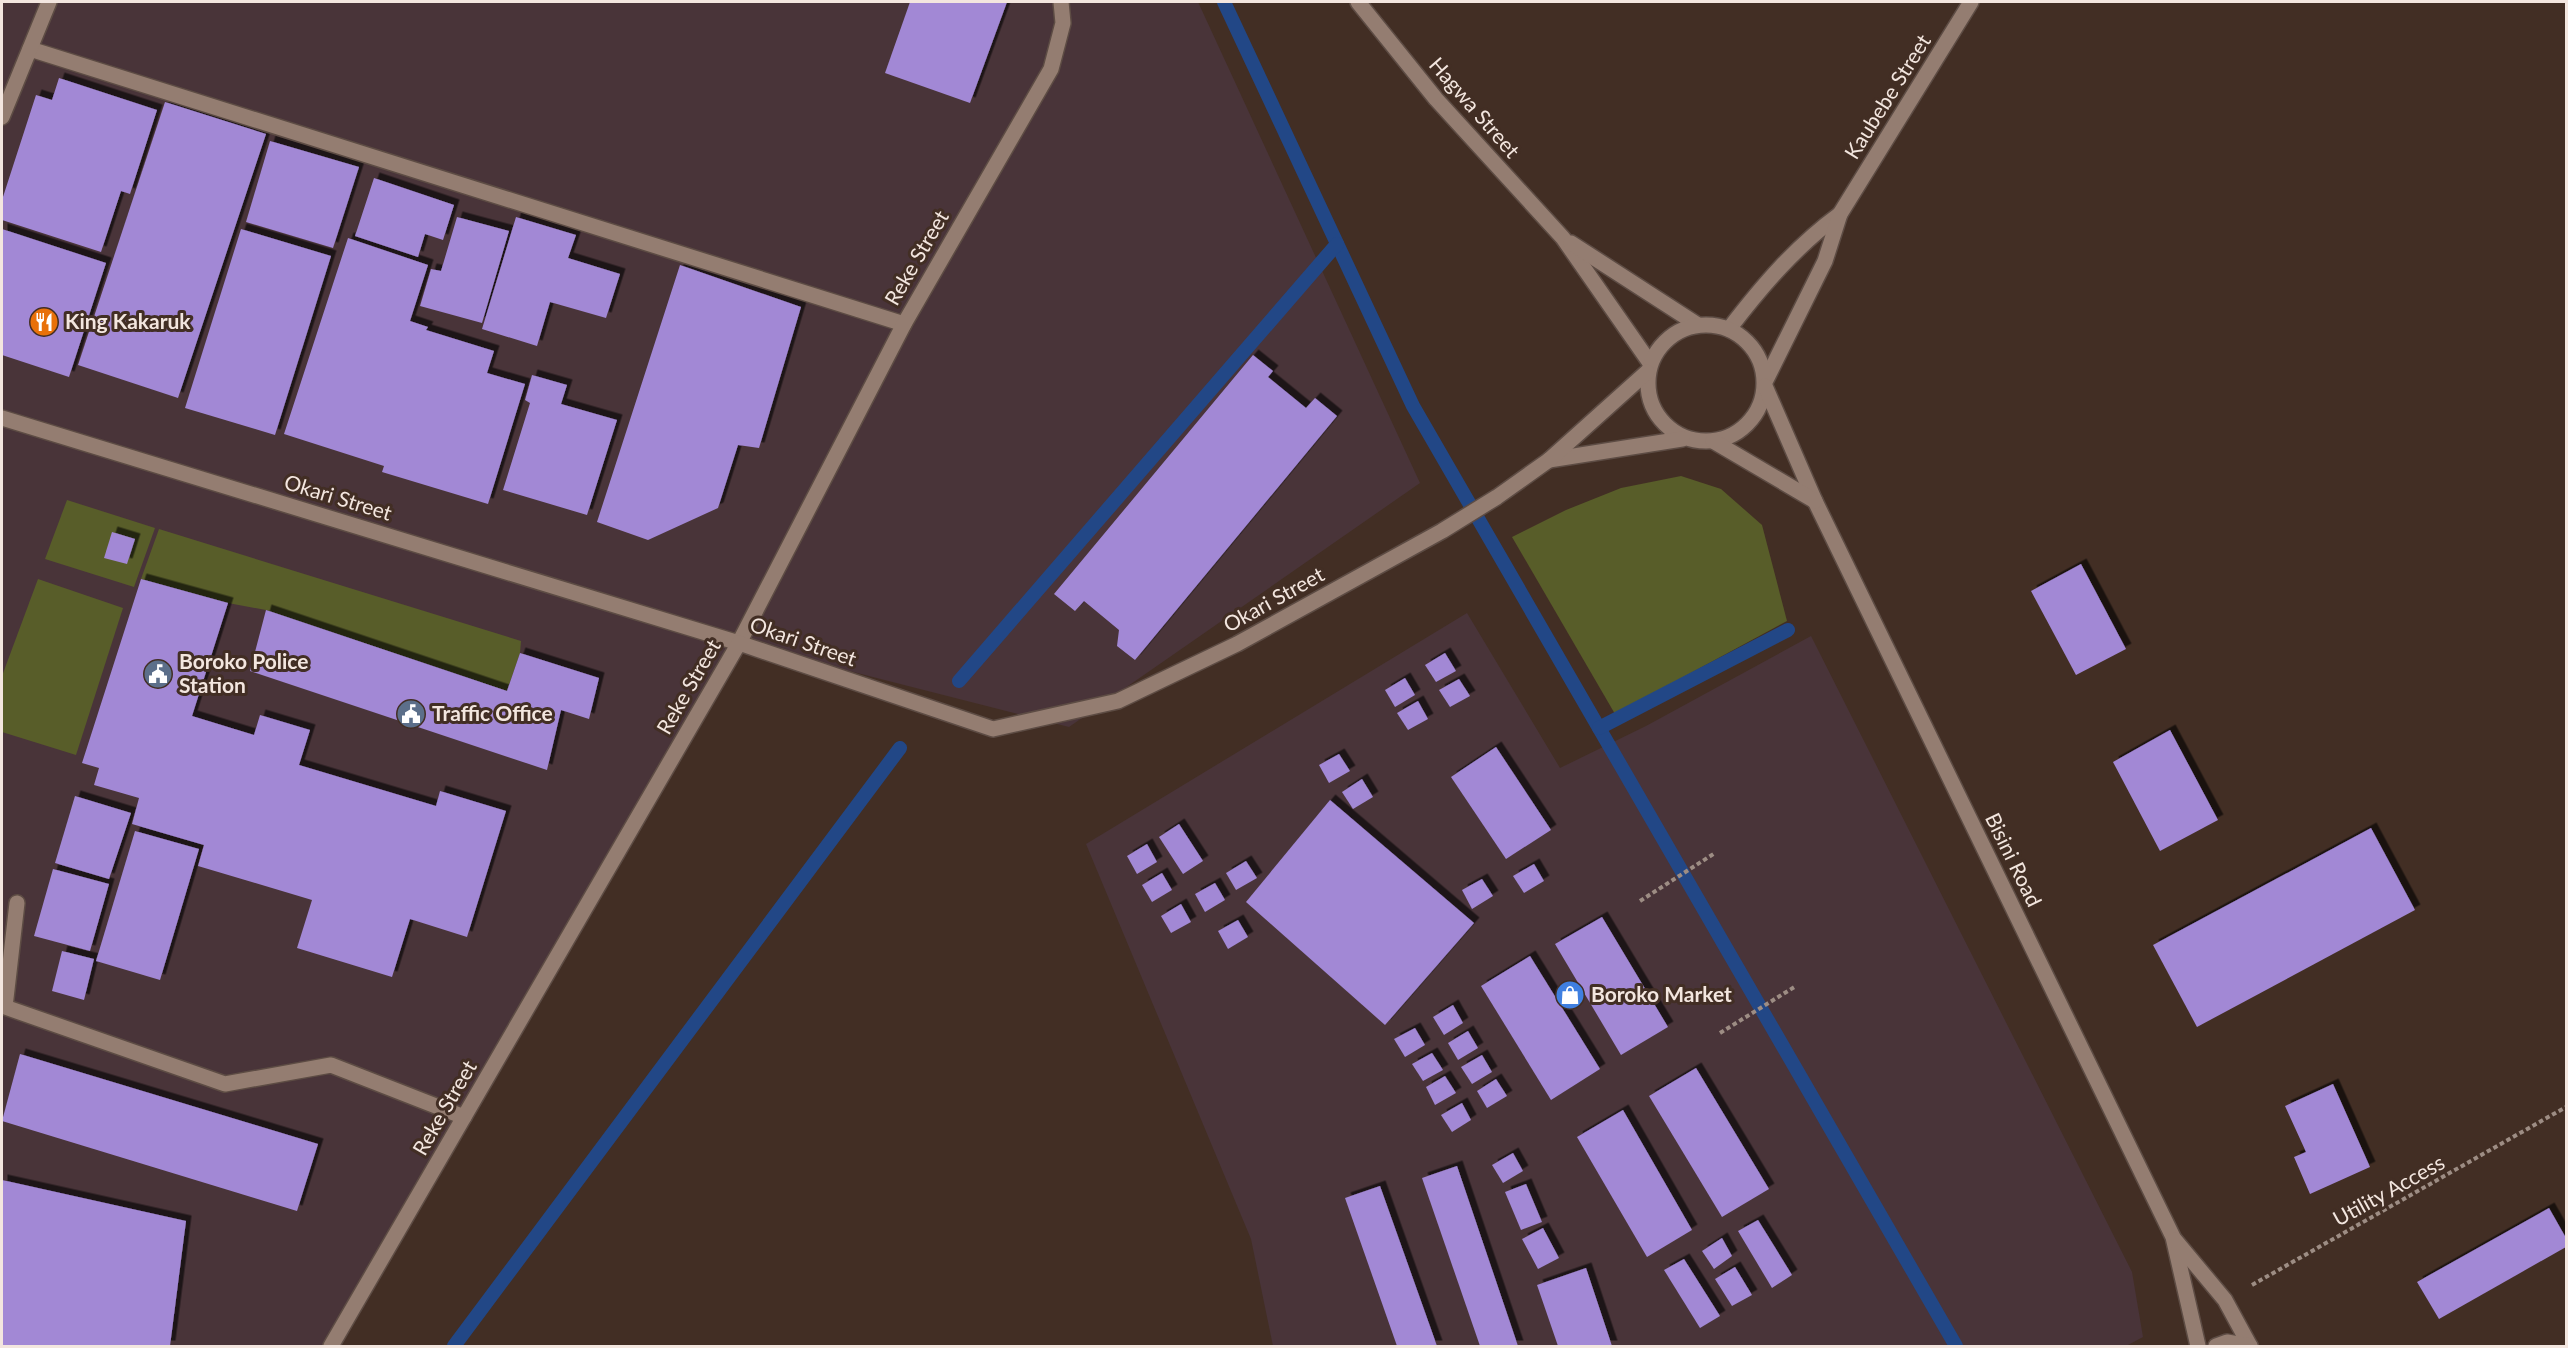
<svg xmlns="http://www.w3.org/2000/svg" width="2568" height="1348" viewBox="0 0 2568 1348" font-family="Lato,sans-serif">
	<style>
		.commercial { fill: #493439 }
		.green { fill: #585d29 }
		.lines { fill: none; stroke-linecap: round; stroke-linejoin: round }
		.stream { stroke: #224786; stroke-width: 14 }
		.building { fill: #a288d5; filter: url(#shadow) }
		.service-casing { stroke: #5d4c44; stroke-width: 18 }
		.minor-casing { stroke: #5d4c44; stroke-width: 18 }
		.tertiary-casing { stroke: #5d4c44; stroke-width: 18 }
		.path { stroke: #9d8d84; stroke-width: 4; stroke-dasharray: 4.5 3; stroke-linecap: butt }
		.service { stroke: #947d71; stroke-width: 15 }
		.minor { stroke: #947d71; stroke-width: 15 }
		.tertiary { stroke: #947d71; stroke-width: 15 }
		.labels { text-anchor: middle; stroke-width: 6; stroke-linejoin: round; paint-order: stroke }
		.street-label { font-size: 21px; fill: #f3e6df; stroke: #422e24 }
		.poi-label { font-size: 21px; font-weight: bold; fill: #f3e6df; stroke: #422e24; text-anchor: start }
	</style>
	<defs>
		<filter id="shadow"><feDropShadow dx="5.5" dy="-5.5" stdDeviation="0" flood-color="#0009"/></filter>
	</defs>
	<rect width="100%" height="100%" fill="#422e24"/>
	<g class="commercial">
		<polygon points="2,2 1198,2 1420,483 1069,727 739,643 330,1346 2,1346"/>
		<polygon points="1467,613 1560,768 1646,726 1811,636 2132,1272 2143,1337 2126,1346 1273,1346 1251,1239 1086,844"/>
	</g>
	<g class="green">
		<polygon points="1681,476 1721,489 1762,525 1787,621 1615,714 1512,537 1566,510 1621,488"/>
		<polygon points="67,500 155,528 134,587 45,559"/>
		<polygon points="159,529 521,641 520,653 507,691 266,610 228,603 141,579"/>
		<polygon points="38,579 123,608 76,755 2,732 2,676"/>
	</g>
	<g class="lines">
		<g class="stream">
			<polyline points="1224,2 1413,406 1956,1346"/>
			<polyline points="959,681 1337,244"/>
			<polyline points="1599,728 1788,630"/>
			<polyline points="454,1346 900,748"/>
		</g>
	</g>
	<g class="building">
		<polygon points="910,2 1007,2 970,103 885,73"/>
		<polygon points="59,78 157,110 130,194 121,191 101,252 2,220 2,200 36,95 52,100"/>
		<polygon points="165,102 266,134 178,398 78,365"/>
		<polygon points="270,141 359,167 333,248 246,222"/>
		<polygon points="374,178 454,205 443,240 425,234 418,257 355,236"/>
		<polygon points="457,217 509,231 482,323 420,306 431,269 441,271"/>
		<polygon points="516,217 576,235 568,258 620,274 606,318 550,302 537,346 482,329"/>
		<polygon points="2,229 106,263 69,377 2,355"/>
		<polygon points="241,229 331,256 275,435 185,408"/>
		<polygon points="348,238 428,265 410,321 428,327 426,330 494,351 487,373 525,384 488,504 382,472 384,466 284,434"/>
		<polygon points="680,265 801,307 759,448 738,445 718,508 648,540 597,522"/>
		<polygon points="1253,355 1273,371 1268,377 1306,408 1315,398 1337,416 1135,660 1117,646 1119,630 1084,601 1075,611 1054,594"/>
		<polygon points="532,375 567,385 561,404 617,420 587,515 503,490 530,403 525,400"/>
		<polygon points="112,532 135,539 127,564 104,558"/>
		<polygon points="2081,564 2126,649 2076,675 2031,591"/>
		<polygon points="141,579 228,603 192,716 254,735 260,715 310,730 299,765 436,806 440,791 506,811 467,937 410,919 392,977 297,948 312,900 198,866 204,845 132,824 139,798 94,785 99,768 82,763"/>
		<polygon points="266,610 507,691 520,653 599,678 589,719 561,710 547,770 250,671"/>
		<polygon points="1445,653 1456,671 1436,682 1425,665"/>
		<polygon points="1405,678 1415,695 1395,707 1385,690"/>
		<polygon points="1459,679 1470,696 1450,707 1439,690"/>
		<polygon points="1418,701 1428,719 1408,730 1397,713"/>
		<polygon points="2170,730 2218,820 2160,851 2113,762"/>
		<polygon points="1496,747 1551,830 1506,859 1451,777"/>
		<polygon points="1339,754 1350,771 1329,783 1319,765"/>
		<polygon points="1362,779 1373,797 1353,809 1342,792"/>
		<polygon points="75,796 131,813 109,879 55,863"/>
		<polygon points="1330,800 1474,923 1385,1025 1246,902"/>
		<polygon points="1179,824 1203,861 1183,874 1159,837"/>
		<polygon points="2371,828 2415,910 2197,1027 2153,945"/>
		<polygon points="135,831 199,849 160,980 96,961"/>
		<polygon points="1147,844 1157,862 1137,874 1127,856"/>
		<polygon points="1246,861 1257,878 1236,890 1226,873"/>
		<polygon points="1534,864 1544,881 1524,893 1513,876"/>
		<polygon points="53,869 109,884 90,951 34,936"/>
		<polygon points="1162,873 1172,890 1152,902 1142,885"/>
		<polygon points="1482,879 1493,896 1472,909 1462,890"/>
		<polygon points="1215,883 1225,900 1205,912 1195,894"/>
		<polygon points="1181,904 1191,922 1171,933 1161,916"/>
		<polygon points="1602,917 1668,1027 1621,1055 1555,944"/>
		<polygon points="1238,920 1248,937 1228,949 1218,931"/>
		<polygon points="62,951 94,959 84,1000 52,991"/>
		<polygon points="1530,956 1600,1069 1551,1100 1481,986"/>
		<polygon points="1453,1005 1463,1023 1444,1035 1433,1017"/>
		<polygon points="1415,1028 1425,1045 1405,1057 1394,1039"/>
		<polygon points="1468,1031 1478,1048 1458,1060 1448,1043"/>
		<polygon points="1432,1053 1443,1070 1423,1081 1412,1064"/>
		<polygon points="20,1054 318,1144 297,1211 2,1121"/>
		<polygon points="1482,1055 1492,1072 1472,1084 1461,1067"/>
		<polygon points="1696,1068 1769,1189 1722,1217 1649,1096"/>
		<polygon points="1445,1076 1456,1093 1435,1105 1426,1087"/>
		<polygon points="1496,1079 1507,1096 1487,1108 1477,1091"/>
		<polygon points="2333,1084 2370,1167 2310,1194 2294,1157 2306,1152 2285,1106"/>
		<polygon points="1462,1103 1471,1120 1452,1132 1441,1115"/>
		<polygon points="1623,1110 1692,1230 1647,1257 1577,1137"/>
		<polygon points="1513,1153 1523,1171 1503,1183 1492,1165"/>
		<polygon points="1457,1166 1518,1346 1480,1346 1422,1178"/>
		<polygon points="2,1180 186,1221 170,1346 2,1346"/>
		<polygon points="1526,1184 1542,1222 1521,1230 1505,1192"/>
		<polygon points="1380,1186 1437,1346 1397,1346 1345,1198"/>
		<polygon points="2549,1208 2566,1238 2566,1247 2439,1319 2417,1282"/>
		<polygon points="1758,1220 1792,1275 1772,1288 1738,1231"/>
		<polygon points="1543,1228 1559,1258 1538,1269 1522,1239"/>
		<polygon points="1722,1238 1732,1256 1714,1269 1702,1251"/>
		<polygon points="1684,1259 1720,1316 1700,1328 1664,1270"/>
		<polygon points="1735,1267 1752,1295 1732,1306 1715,1279"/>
		<polygon points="1586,1268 1612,1346 1558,1346 1537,1285"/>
	</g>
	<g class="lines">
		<g class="service-casing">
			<g id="service">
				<polyline points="30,49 904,324"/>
				<polyline points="17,903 5,1007 225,1084 331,1065 464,1117"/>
			</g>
		</g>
		<g class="minor-casing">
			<g id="minor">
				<polyline points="2,117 49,2"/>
				<path d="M1729,329C1762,286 1796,246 1840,214"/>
				<polyline points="1765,382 1825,261 1840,214 1971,2"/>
				<polyline points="2,418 739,643 904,324 1051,69 1063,23 1061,2"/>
			</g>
		</g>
		<g class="tertiary-casing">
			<g id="tertiary">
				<polyline points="1358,2 1436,99 1563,238 1650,363"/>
				<polyline points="1571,243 1698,325"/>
				<circle cx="1706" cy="383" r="58"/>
				<polyline points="1765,386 1815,501 2173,1237 2198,1346"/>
				<polyline points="1713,441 1815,501"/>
				<polyline points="1549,460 1682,439"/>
				<polyline points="2175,1240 2225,1300 2250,1346"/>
				<polyline points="331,1346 739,643 993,729 1118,701 1237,644 1442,531 1497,497 1549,460 1647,372"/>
				<polyline points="2216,1346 2227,1342 2250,1346"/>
			</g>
		</g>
		<g class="path">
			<polyline points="1640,901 1715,853"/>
			<polyline points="1720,1033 1796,986"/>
			<polyline points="2252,1285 2566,1107"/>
		</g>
		<use href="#service" class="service"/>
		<use href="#minor" class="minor"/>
		<use href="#tertiary" class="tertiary"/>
	</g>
	<defs>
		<g id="restaurant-disc" transform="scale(1.5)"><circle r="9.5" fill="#e8710a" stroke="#422e24"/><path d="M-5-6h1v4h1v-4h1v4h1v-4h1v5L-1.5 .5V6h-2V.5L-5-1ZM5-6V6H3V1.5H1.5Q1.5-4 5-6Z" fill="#fff"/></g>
		<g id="civic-disc" transform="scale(1.5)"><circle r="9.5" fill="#5c6f8a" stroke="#422e24"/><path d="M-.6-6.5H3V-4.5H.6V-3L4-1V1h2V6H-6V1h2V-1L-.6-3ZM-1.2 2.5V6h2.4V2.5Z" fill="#fff"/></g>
		<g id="shop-disc" transform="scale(1.5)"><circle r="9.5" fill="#3f7fe0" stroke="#422e24"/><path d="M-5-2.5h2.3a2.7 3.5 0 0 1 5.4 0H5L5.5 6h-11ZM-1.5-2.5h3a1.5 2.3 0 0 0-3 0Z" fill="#fff"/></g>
	</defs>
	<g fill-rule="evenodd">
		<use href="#restaurant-disc" x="44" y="322"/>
		<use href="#civic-disc" x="158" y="674"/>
		<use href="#civic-disc" x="411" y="714"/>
		<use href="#shop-disc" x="1570" y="995"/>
	</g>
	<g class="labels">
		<g class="street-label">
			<text transform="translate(1888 97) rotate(-58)" y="7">Kaubebe Street</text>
			<text transform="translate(1474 108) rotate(49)" y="7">Hagwa Street</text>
			<text transform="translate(917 258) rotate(-60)" y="7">Reke Street</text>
			<text transform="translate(338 498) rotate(17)" y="7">Okari Street</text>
			<text transform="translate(1274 600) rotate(-29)" y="7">Okari Street</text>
			<text transform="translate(803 642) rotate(19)" y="7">Okari Street</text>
			<text transform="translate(689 687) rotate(-60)" y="7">Reke Street</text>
			<text transform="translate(2013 860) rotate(64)" y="7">Bisini Road</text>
			<text transform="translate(445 1108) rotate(-60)" y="7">Reke Street</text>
			<text transform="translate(2389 1191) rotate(-29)" y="7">Utility Access</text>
		</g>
		<g class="poi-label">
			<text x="65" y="329">King Kakaruk</text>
			<text x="179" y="669">Boroko Police<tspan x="179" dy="24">Station</tspan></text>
			<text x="432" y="721">Traffic Office</text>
			<text x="1591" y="1002">Boroko Market</text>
		</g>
	</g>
	<rect width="2568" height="1348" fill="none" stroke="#f3e6df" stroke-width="6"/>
</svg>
